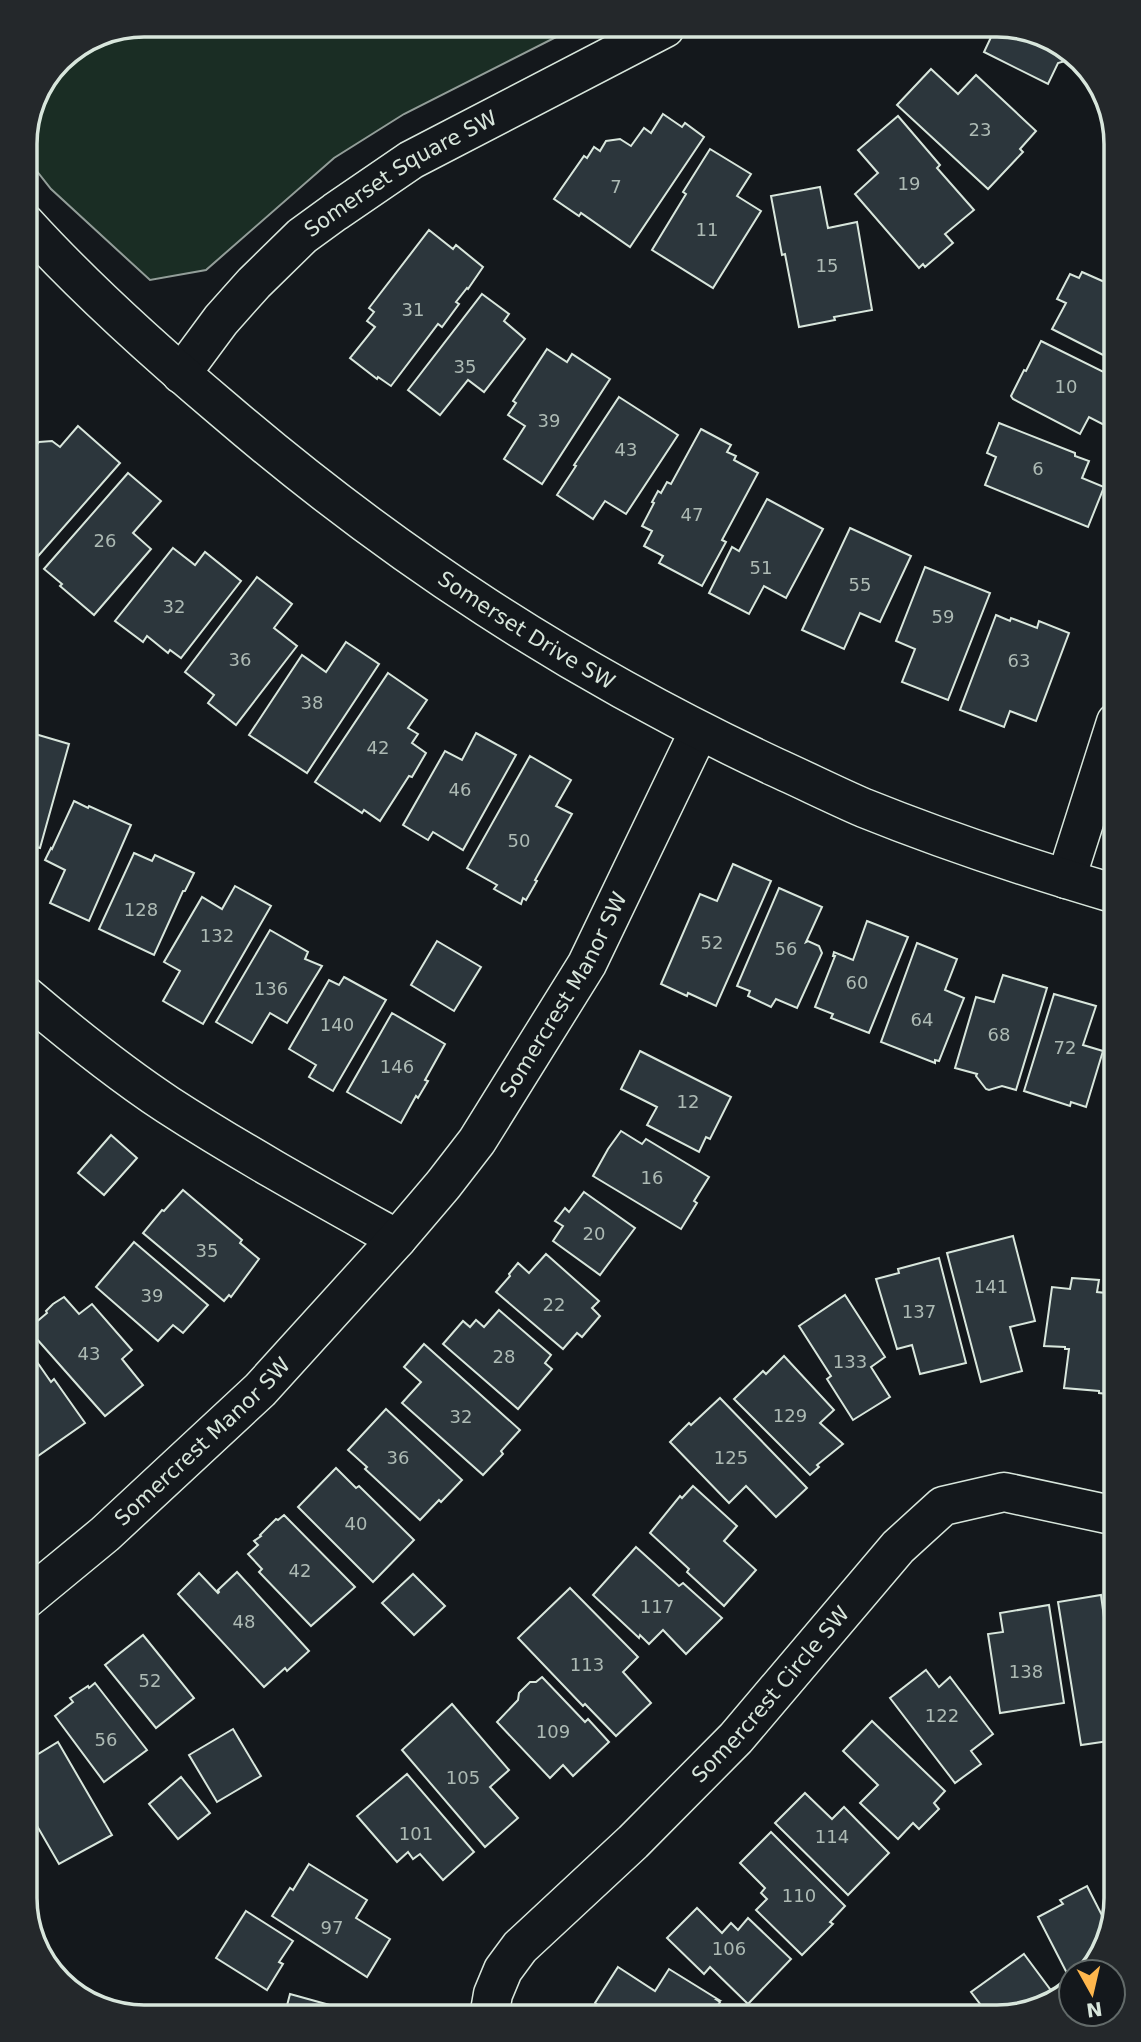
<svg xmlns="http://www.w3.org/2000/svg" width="1141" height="2042" viewBox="0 0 1141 2042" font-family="'DejaVu Sans',sans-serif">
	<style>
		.green { fill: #1a2d24; stroke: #939e99; stroke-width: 2 }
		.building { fill: #2c363c; stroke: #d8e6dc; stroke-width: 2 }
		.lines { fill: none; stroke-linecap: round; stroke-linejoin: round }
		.minor-casing { stroke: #d8e6dc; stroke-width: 41 }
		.tertiary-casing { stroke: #d8e6dc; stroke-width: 41 }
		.minor { stroke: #14181c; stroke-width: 38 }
		.tertiary { stroke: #14181c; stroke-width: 38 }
		.labels { text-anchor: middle; stroke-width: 5; stroke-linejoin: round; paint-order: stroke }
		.number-label { font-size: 18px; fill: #adbab4 }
		.street-label { font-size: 21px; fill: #d8e6dc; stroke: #14181c }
		.rim { fill: none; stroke: #d8e6dc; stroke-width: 3.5 }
	</style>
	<rect width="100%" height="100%" fill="#14181c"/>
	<polygon class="green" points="572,29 404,114 334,158 206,270 150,280 51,189 25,156 25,136 60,59 98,33"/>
	<g class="building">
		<polygon points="975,25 1006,25 1064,45 1076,58 1058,63 1048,84 984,52 993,33"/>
		<polygon points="931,69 958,94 976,75 1036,131 1020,149 1023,152 988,189 897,105"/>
		<polygon points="663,114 682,127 685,123 704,137 630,247 581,213 579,216 554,199 584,156 587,158 594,147 600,151 606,141 620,139 631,146 644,128 651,133"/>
		<polygon points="898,116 940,165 937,168 974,210 945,234 953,243 925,267 923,264 919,268 855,194 878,173 858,150"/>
		<polygon points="710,149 751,174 737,196 761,211 713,288 652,250 686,194 683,192"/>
		<polygon points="820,187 828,228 857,222 872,310 834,317 835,320 799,327 785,254 782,255 771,196"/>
		<polygon points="429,230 453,249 456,245 483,267 468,289 467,288 456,302 459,304 442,327 438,324 391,386 378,377 377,379 350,358 375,327 367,321 374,312 369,308"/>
		<polygon points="1082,272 1116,287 1116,364 1114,363 1115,361 1052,329 1066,303 1057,299 1070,274 1079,278"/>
		<polygon points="482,294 509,314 504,321 525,339 484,392 468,380 440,415 408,390"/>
		<polygon points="1041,341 1116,378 1116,431 1089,417 1080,434 1013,399 1011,396 1024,370 1026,371"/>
		<polygon points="547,349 567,362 572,354 610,379 542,484 504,459 525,426 508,415 516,403 513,401"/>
		<polygon points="619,397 678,435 626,514 605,501 593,519 557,495 576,466 574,465"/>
		<polygon points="999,423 1075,453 1075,456 1089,461 1082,478 1104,487 1088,527 985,485 996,457 987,453"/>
		<polygon points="78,426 120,463 25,571 25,457 39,442 52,441 60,447"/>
		<polygon points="701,429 731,445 727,452 736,456 734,460 758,473 722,540 726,542 702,586 659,563 663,556 644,546 652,531 642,526 654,503 652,502 658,491 661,493 667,482 671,484"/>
		<polygon points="128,473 161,501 133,533 151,549 94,615 60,586 62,584 44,569"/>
		<polygon points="767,499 823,529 786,598 764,586 749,614 709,593 732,547 739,551"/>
		<polygon points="850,528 911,556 880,622 860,613 844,649 802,630"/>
		<polygon points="173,548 195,565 205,552 241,581 181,658 170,650 168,653 147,636 143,642 115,621"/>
		<polygon points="925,567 990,593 948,700 902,682 915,649 896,641"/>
		<polygon points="257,577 292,604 274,628 297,646 236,725 208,703 214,695 185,672"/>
		<polygon points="996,615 1010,621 1011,618 1037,628 1039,621 1069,633 1036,721 1010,711 1004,727 960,710"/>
		<polygon points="346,642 379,664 307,773 249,735 302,655 326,672"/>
		<polygon points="388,673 427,700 408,728 418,734 412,743 426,753 412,777 409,776 380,821 364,810 362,813 315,782"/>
		<polygon points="25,731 69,744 40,848 25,844"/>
		<polygon points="476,733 516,755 463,850 433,832 428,840 403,825 445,751 462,760"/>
		<polygon points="530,756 571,780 556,806 572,814 535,880 537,881 526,900 523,898 521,904 494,889 497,885 467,868"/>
		<polygon points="74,801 88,808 89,806 131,825 89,921 50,903 65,870 45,860 51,848 52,849"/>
		<polygon points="134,853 152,861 155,855 194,873 185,891 183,891 154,955 99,929"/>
		<polygon points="733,864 771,881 716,1006 688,993 687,996 661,984 700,894 717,901"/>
		<polygon points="235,886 271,906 203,1024 163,1001 180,971 164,962 202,897 222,909"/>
		<polygon points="779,888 822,907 806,942 808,941 819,946 822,953 797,1008 776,999 771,1007 748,996 750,991 737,986"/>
		<polygon points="867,921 908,937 869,1033 831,1018 833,1014 815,1007 835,956 833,956 834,952 853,960"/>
		<polygon points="270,930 308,952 305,959 322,966 287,1023 270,1013 252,1043 216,1022"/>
		<polygon points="437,941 481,967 454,1011 411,985"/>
		<polygon points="917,943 957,959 945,990 964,998 939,1061 935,1060 935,1063 881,1042"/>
		<polygon points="1003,975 1047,988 1016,1090 1002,1086 989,1090 986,1089 976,1076 977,1074 955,1068 976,997 994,1002"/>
		<polygon points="344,977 386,1000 333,1091 309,1077 316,1065 289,1049 329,980 339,985"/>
		<polygon points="1054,994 1096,1006 1083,1045 1103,1051 1086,1107 1071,1102 1070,1106 1024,1091"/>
		<polygon points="392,1013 445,1044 425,1080 428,1081 418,1098 416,1096 401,1123 347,1092"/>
		<polygon points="640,1051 731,1097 710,1139 706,1137 699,1152 647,1125 657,1107 621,1089"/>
		<polygon points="1116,1055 1116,1107 1105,1104"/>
		<polygon points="621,1131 642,1144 646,1139 709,1177 694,1201 697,1203 681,1229 593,1176 608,1149"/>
		<polygon points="111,1135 137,1158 104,1195 78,1173"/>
		<polygon points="183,1190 242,1240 240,1243 259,1259 231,1297 229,1295 224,1301 143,1233 162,1210 164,1211"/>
		<polygon points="584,1192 635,1228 600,1275 553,1241 563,1226 555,1221 565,1208 569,1212"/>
		<polygon points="1013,1236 1035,1321 1010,1327 1022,1371 981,1382 947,1253"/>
		<polygon points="134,1242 208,1305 183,1333 173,1325 158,1341 96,1287"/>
		<polygon points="546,1254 599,1301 592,1308 600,1316 582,1337 577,1333 563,1349 496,1292 510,1276 509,1274 518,1263 529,1273"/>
		<polygon points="939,1258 966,1363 920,1374 912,1345 897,1349 876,1279 899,1273 898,1269"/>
		<polygon points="1072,1278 1099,1280 1097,1292 1116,1294 1116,1319 1107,1394 1099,1393 1099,1391 1064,1388 1069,1349 1065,1349 1065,1347 1044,1346 1052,1287 1070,1289"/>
		<polygon points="845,1295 885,1357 871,1367 890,1397 853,1420 827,1379 831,1376 799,1326"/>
		<polygon points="64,1297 79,1314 92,1304 132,1350 122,1359 143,1385 105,1416 28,1329 47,1313 46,1311 53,1304"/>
		<polygon points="499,1310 551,1355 545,1363 552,1369 518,1409 443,1344 463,1321 470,1327 476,1320 484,1327"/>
		<polygon points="424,1344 520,1430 501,1451 503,1454 483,1475 402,1403 421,1382 404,1367"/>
		<polygon points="28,1349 51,1382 54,1379 85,1423 35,1458 25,1444 25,1352"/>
		<polygon points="784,1356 834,1410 820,1423 843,1444 817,1465 819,1467 810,1475 734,1399 763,1371 766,1374"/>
		<polygon points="720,1398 807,1488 776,1517 746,1486 729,1503 670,1442 689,1423 691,1425"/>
		<polygon points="386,1409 462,1480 441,1502 439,1500 420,1520 365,1469 367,1467 348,1450"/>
		<polygon points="336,1468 356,1488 359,1486 414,1540 373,1582 298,1507"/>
		<polygon points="693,1486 737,1526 724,1541 756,1570 724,1606 687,1572 689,1569 650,1533 680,1496 682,1498"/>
		<polygon points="284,1515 355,1587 311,1626 259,1572 262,1569 248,1554 258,1545 254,1541 261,1536 260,1535 276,1519 278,1520"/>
		<polygon points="636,1547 679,1586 683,1583 722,1618 686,1654 663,1630 649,1644 640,1635 639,1638 593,1595"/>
		<polygon points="237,1572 309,1651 287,1671 285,1668 264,1687 178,1594 199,1573 218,1593 219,1592 218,1590"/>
		<polygon points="413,1574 445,1606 414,1635 382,1603"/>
		<polygon points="570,1588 638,1657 623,1672 651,1703 616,1736 585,1704 583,1706 518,1638"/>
		<polygon points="1101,1595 1108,1647 1116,1646 1116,1740 1081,1745 1058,1602"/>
		<polygon points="1049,1605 1064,1703 1000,1713 988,1634 1003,1632 1000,1613"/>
		<polygon points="143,1635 194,1698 156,1728 105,1665"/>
		<polygon points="926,1670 939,1687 950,1677 993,1734 971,1751 981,1764 955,1783 890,1698"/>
		<polygon points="542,1677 585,1722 588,1719 609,1742 573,1776 563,1765 550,1778 497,1722 518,1700 519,1693 530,1682 536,1682"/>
		<polygon points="95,1683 147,1750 104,1782 55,1716 73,1702 70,1698 88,1686 89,1688"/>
		<polygon points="452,1704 509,1770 490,1787 518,1818 485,1847 402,1750"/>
		<polygon points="872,1721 945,1791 934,1803 939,1809 919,1829 913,1823 898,1839 860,1803 878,1785 843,1751"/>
		<polygon points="233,1729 261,1776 217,1802 189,1755"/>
		<polygon points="58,1742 112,1835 59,1864 25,1805 25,1743 35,1760 36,1759 35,1756"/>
		<polygon points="407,1774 474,1852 443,1880 420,1854 413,1859 408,1852 397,1862 357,1816"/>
		<polygon points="181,1777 210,1813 178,1839 149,1804"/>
		<polygon points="805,1793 832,1819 844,1807 889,1853 848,1895 775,1823"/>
		<polygon points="771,1832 845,1906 830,1922 833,1924 802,1955 756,1910 767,1899 761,1893 765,1888 740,1863"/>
		<polygon points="25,1836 36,1857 25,1863"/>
		<polygon points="309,1864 367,1900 356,1918 390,1939 367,1977 272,1916 290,1888 293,1890"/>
		<polygon points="1087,1886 1108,1927 1097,1964 1088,1972 1071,1972 1071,1981 1038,1917 1063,1904 1060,1900"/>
		<polygon points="697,1908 722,1933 731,1923 738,1930 748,1918 791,1959 748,2004 710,1967 704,1974 667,1938"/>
		<polygon points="246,1911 293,1941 279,1962 283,1964 267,1990 216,1958"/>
		<polygon points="1024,1954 1056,1997 1060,1996 1050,2005 998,2018 990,2017 971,1992"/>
		<polygon points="618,1967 655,1991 669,1969 719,2000 717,2000 720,2002 710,2017 617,2017 595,2003"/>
		<polygon points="290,1994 362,2014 361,2017 284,2017"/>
	</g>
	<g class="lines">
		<g class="minor-casing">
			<g id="minor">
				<path id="s1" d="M181,374L221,320L254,283L302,236L335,212L411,160L665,28"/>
				<polyline points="1066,879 1116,722"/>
				<path d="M25,995C71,1034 118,1072 168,1105C242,1153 320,1196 397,1239"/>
				<path id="s2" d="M25,1600L105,1534L260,1390L397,1239L443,1185L477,1141L587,964L699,731"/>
				<path id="s3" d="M489,2017L493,1994L503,1970L520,1947L633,1842L736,1738L898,1547L943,1506L1004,1492L1116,1516"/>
			</g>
		</g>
		<g class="tertiary-casing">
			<g id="tertiary">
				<path id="s4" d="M25,223C86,290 154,351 224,410C394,556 572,672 775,767C804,780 834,795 864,808C946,841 1031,869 1116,894"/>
			</g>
		</g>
		<use href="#minor" class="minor"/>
		<use href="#tertiary" class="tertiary"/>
	</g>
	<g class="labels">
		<g class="number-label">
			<text x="980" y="136">23</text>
			<text x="909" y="190">19</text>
			<text x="616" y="193">7</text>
			<text x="707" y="236">11</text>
			<text x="827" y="272">15</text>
			<text x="413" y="316">31</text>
			<text x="465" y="373">35</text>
			<text x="1066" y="393">10</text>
			<text x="549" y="427">39</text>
			<text x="626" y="456">43</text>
			<text x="1038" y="475">6</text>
			<text x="692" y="521">47</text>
			<text x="105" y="547">26</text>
			<text x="761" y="574">51</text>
			<text x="860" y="591">55</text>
			<text x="174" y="613">32</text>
			<text x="943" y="623">59</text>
			<text x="240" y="666">36</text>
			<text x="1019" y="667">63</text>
			<text x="312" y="709">38</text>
			<text x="378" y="754">42</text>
			<text x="460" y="796">46</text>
			<text x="519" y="847">50</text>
			<text x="141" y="916">128</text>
			<text x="217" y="942">132</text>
			<text x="712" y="949">52</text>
			<text x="786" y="955">56</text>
			<text x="857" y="989">60</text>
			<text x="271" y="995">136</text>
			<text x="922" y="1026">64</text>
			<text x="337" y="1031">140</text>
			<text x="999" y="1041">68</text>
			<text x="1065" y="1054">72</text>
			<text x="397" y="1073">146</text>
			<text x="688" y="1108">12</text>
			<text x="652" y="1184">16</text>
			<text x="594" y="1240">20</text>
			<text x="207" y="1257">35</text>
			<text x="991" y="1293">141</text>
			<text x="152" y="1302">39</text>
			<text x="554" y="1311">22</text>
			<text x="919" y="1318">137</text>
			<text x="89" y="1360">43</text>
			<text x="504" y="1363">28</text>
			<text x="850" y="1368">133</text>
			<text x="790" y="1422">129</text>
			<text x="461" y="1423">32</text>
			<text x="398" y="1464">36</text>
			<text x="731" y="1464">125</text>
			<text x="356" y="1530">40</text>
			<text x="300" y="1577">42</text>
			<text x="657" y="1613">117</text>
			<text x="244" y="1628">48</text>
			<text x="587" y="1671">113</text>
			<text x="1026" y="1678">138</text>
			<text x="150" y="1687">52</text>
			<text x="942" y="1722">122</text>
			<text x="553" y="1738">109</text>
			<text x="106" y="1746">56</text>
			<text x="463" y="1784">105</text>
			<text x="416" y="1840">101</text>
			<text x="832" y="1843">114</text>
			<text x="799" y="1902">110</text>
			<text x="332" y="1934">97</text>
			<text x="729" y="1955">106</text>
		</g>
		<g class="street-label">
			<text dy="7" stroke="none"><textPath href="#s1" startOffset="301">Somerset Square SW</textPath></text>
			<text dy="7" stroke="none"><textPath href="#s4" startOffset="648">Somerset Drive SW</textPath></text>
			<text dy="7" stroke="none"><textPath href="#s2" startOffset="816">Somercrest Manor SW</textPath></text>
			<text dy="7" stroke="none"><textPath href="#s2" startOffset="238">Somercrest Manor SW</textPath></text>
			<text dy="7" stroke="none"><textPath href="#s3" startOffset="434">Somercrest Circle SW</textPath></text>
		</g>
	</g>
	<path d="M0 0H1141V2042H0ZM144 37H997A107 107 0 0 1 1104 144V1898A107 107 0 0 1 997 2005H144A107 107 0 0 1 37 1898V144A107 107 0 0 1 144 37Z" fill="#24282b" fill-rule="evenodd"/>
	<path class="rim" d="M144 37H997A107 107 0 0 1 1104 144V1898A107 107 0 0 1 997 2005H144A107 107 0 0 1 37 1898V144A107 107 0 0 1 144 37Z"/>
	<g transform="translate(1092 1993) rotate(172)"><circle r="33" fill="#14181c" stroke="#626a69" stroke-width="2"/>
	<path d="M0-5L12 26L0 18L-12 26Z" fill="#ffb74d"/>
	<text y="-10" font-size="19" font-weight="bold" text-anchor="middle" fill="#d8e6dc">N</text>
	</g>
</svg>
